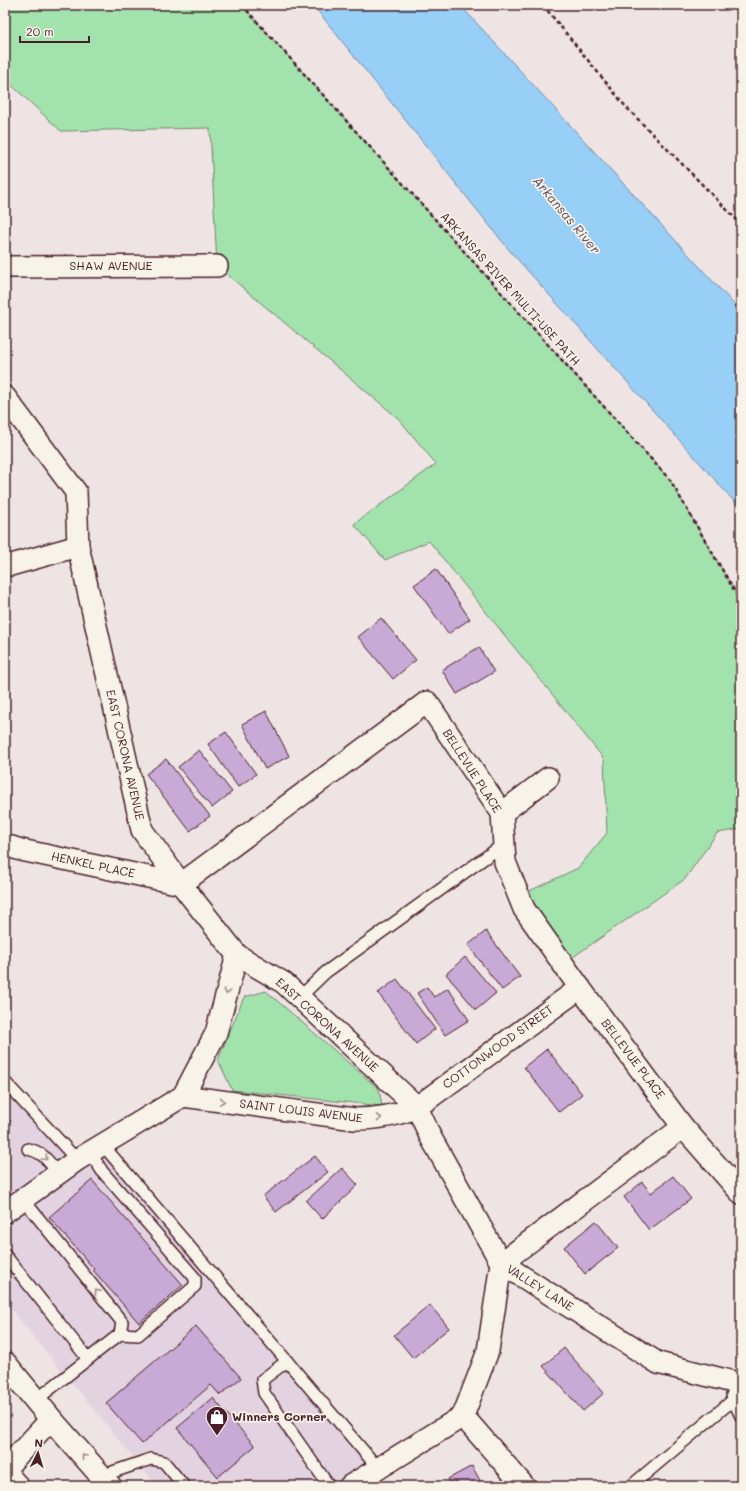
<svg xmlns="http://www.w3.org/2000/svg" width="746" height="1491" viewBox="0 0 746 1491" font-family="Mali,sans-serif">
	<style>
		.built { fill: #e3d2e0 }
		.green { fill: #a2e3ad; stroke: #76816c }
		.water { fill: #97cff6; stroke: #7889a5 }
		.building { fill: #c9a9d5; stroke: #4a1f2b }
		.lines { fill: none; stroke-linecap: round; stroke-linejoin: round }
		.service-casing { stroke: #4a1f2b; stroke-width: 14 }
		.minor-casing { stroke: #4a1f2b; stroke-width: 24 }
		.secondary-casing { stroke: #4a1f2b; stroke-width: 25 }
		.path { stroke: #4a1f2b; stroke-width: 2.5; stroke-dasharray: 4 3; stroke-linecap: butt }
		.service { stroke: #f7f3e8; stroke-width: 11 }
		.minor { stroke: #f7f3e8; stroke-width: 21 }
		.secondary { stroke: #f7f3e8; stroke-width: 22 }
		.oneway { stroke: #a0898a }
		.labels { text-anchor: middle; stroke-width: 3.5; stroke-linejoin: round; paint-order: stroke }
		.street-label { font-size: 12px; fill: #4a1f2b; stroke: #f7f3e8 }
		.poi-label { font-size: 12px; font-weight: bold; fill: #4a1f2b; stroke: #f7f3e8; text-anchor: start }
		.water-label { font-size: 13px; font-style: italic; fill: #5d4b5e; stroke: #f7f3e8 }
	</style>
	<rect width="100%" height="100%" fill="#eee4e4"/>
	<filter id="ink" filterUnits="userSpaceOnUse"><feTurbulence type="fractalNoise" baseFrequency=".025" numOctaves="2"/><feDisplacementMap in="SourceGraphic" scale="8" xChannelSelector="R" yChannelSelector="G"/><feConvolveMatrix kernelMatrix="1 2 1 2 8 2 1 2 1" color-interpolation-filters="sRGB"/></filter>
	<g filter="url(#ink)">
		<polygon class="built" points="5,1082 77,1160 102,1144 378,1468 350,1486 157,1486 5,1302"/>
		<g class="green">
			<polygon points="5,5 242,5 670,480 741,602 741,829 717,833 685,879 563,964 519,896 578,868 607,833 604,759 429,541 385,560 354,524 436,464 399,419 217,266 210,128 61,131 5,79"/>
			<polygon points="266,991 379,1089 382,1106 232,1090 218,1060 244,997"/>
		</g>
		<polygon class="water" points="313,5 460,5 741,312 741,509 510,251"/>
		<g class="building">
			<polygon points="436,569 470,619 448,634 414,585"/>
			<polygon points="381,618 416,660 393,679 358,637"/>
			<polygon points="479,647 494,672 457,694 442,670"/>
			<polygon points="266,711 289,756 265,769 242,724"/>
			<polygon points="226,732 256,774 238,787 208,744"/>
			<polygon points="199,750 232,792 212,808 178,767"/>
			<polygon points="166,759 210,816 190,831 146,774"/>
			<polygon points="486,931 520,977 502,990 468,945"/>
			<polygon points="465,957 496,993 476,1010 446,974"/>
			<polygon points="397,979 435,1029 416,1044 378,993"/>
			<polygon points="427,987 434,997 448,988 469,1020 445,1035 417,993"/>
			<polygon points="547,1049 582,1094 559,1112 524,1067"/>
			<polygon points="5,1115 11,1121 5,1124"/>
			<polygon points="315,1156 328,1172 276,1212 263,1196"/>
			<polygon points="342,1168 358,1185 322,1219 306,1201"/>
			<polygon points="673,1176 691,1199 649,1230 624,1197 642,1182 651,1193"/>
			<polygon points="92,1180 183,1285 139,1323 93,1270 94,1269 49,1217"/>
			<polygon points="596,1221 618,1248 585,1274 564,1247"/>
			<polygon points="430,1305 449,1328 413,1358 394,1335"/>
			<polygon points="196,1326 241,1378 220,1395 211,1385 142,1444 106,1403"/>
			<polygon points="564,1348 604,1393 583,1411 543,1366"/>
			<polygon points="213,1398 255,1446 218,1477 177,1428"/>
			<polygon points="472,1466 483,1486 452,1486 448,1479"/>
		</g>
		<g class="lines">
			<g class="service-casing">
				<g id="service">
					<polyline points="300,997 326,972 504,844"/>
					<polyline points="5,1082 77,1160"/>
					<polyline points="102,1144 378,1468"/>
					<path d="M28,1149C43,1152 48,1161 58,1173"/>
					<polyline points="90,1152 102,1171 195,1278 195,1286 138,1335 120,1334"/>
					<polyline points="23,1199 122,1322 120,1334 36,1400"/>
					<polyline points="5,1255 88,1359"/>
					<polyline points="287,1361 262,1380 264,1393 329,1486"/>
					<polyline points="732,1395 733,1400 741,1416"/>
					<polyline points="101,1476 151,1459 164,1462 184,1486"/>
					<polyline points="631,1486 733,1400"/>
				</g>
			</g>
			<g class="minor-casing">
				<g id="minor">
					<polyline points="5,267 217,266"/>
					<polyline points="5,397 76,492 78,546 142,830 181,884 237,955 284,983 417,1107 430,1136 501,1263 488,1351 463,1416 350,1486"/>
					<polyline points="5,564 11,565 78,546"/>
					<polyline points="502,813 548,778"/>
					<polyline points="5,845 21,850 181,884 427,702 502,813 505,862 524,909 580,988 683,1127 741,1193"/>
					<path d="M183,1096L355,1119C377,1119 396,1116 417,1107L580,988"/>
					<polyline points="683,1127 501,1263 658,1363 741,1384"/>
					<polyline points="5,1212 77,1160 183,1096 216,1033 237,955"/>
					<polyline points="463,1416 524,1486"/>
					<polyline points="5,1469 51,1419"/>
				</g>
			</g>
			<g class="secondary-casing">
				<g id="secondary">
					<polyline points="5,1363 51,1419 110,1486"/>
					<polyline points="5,1472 17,1486"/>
				</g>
			</g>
			<g class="path">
				<polyline points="242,5 670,480 741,602"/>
				<polyline points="543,5 626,107 741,224"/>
			</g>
			<use href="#service" class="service"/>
			<use href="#minor" class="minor"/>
			<use href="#secondary" class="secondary"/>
		</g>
		<defs><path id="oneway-chevron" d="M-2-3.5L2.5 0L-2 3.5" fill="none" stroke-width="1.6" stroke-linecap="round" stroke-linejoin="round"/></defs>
		<g class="oneway">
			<use href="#oneway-chevron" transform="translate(227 992) rotate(105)"/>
			<use href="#oneway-chevron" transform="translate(222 1101) rotate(8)"/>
			<use href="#oneway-chevron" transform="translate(379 1118) rotate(-7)"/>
			<use href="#oneway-chevron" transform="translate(45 1158) rotate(46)"/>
			<use href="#oneway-chevron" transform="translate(97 1292) rotate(-129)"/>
			<use href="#oneway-chevron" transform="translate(84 1457) rotate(-131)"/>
		</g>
	</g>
	<defs>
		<g id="shop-pin" transform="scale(1.15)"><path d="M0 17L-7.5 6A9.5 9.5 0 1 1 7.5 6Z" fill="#4a1f2b" stroke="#f7f3e8"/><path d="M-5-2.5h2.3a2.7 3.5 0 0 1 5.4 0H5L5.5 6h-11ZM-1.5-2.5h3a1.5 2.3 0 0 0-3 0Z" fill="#fff"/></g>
	</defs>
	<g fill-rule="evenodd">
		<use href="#shop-pin" x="217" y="1417"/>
	</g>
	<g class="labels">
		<g class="street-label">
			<text x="111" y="270">SHAW AVENUE</text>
			<text transform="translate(510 289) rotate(48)" y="4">ARKANSAS RIVER MULTI-USE PATH</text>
			<text transform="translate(125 755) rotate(77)" y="4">EAST CORONA AVENUE</text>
			<text transform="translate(472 771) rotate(57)" y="4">BELLEVUE PLACE</text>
			<text transform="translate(93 865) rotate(12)" y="4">HENKEL PLACE</text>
			<text transform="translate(327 1025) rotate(42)" y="4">EAST CORONA AVENUE</text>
			<text transform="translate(498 1047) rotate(-36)" y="4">COTTONWOOD STREET</text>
			<text transform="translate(633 1059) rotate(53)" y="4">BELLEVUE PLACE</text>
			<text transform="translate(301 1111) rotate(7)" y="4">SAINT LOUIS AVENUE</text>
			<text transform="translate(540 1288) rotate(32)" y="4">VALLEY LANE</text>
		</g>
		<g class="poi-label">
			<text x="232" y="1421">Winners Corner</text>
		</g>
		<g class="water-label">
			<text transform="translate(567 215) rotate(50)" y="5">Arkansas River</text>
		</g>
	</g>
	<rect width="746" height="1491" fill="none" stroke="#f7f3e8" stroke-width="20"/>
	<rect x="10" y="10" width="726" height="1471" fill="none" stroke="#4a1f2b" stroke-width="1.5" filter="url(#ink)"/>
	<g transform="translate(38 1453) rotate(5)" stroke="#f7f3e8" stroke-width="3" paint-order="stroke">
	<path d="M0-3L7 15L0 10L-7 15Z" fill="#4a1f2b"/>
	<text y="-6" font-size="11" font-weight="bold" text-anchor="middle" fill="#4a1f2b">N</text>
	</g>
	<path d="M20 36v6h69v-6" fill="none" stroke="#4a1f2b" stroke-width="2"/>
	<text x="26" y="36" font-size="12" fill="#4a1f2b" stroke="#f7f3e8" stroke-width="3" paint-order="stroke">20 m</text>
</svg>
